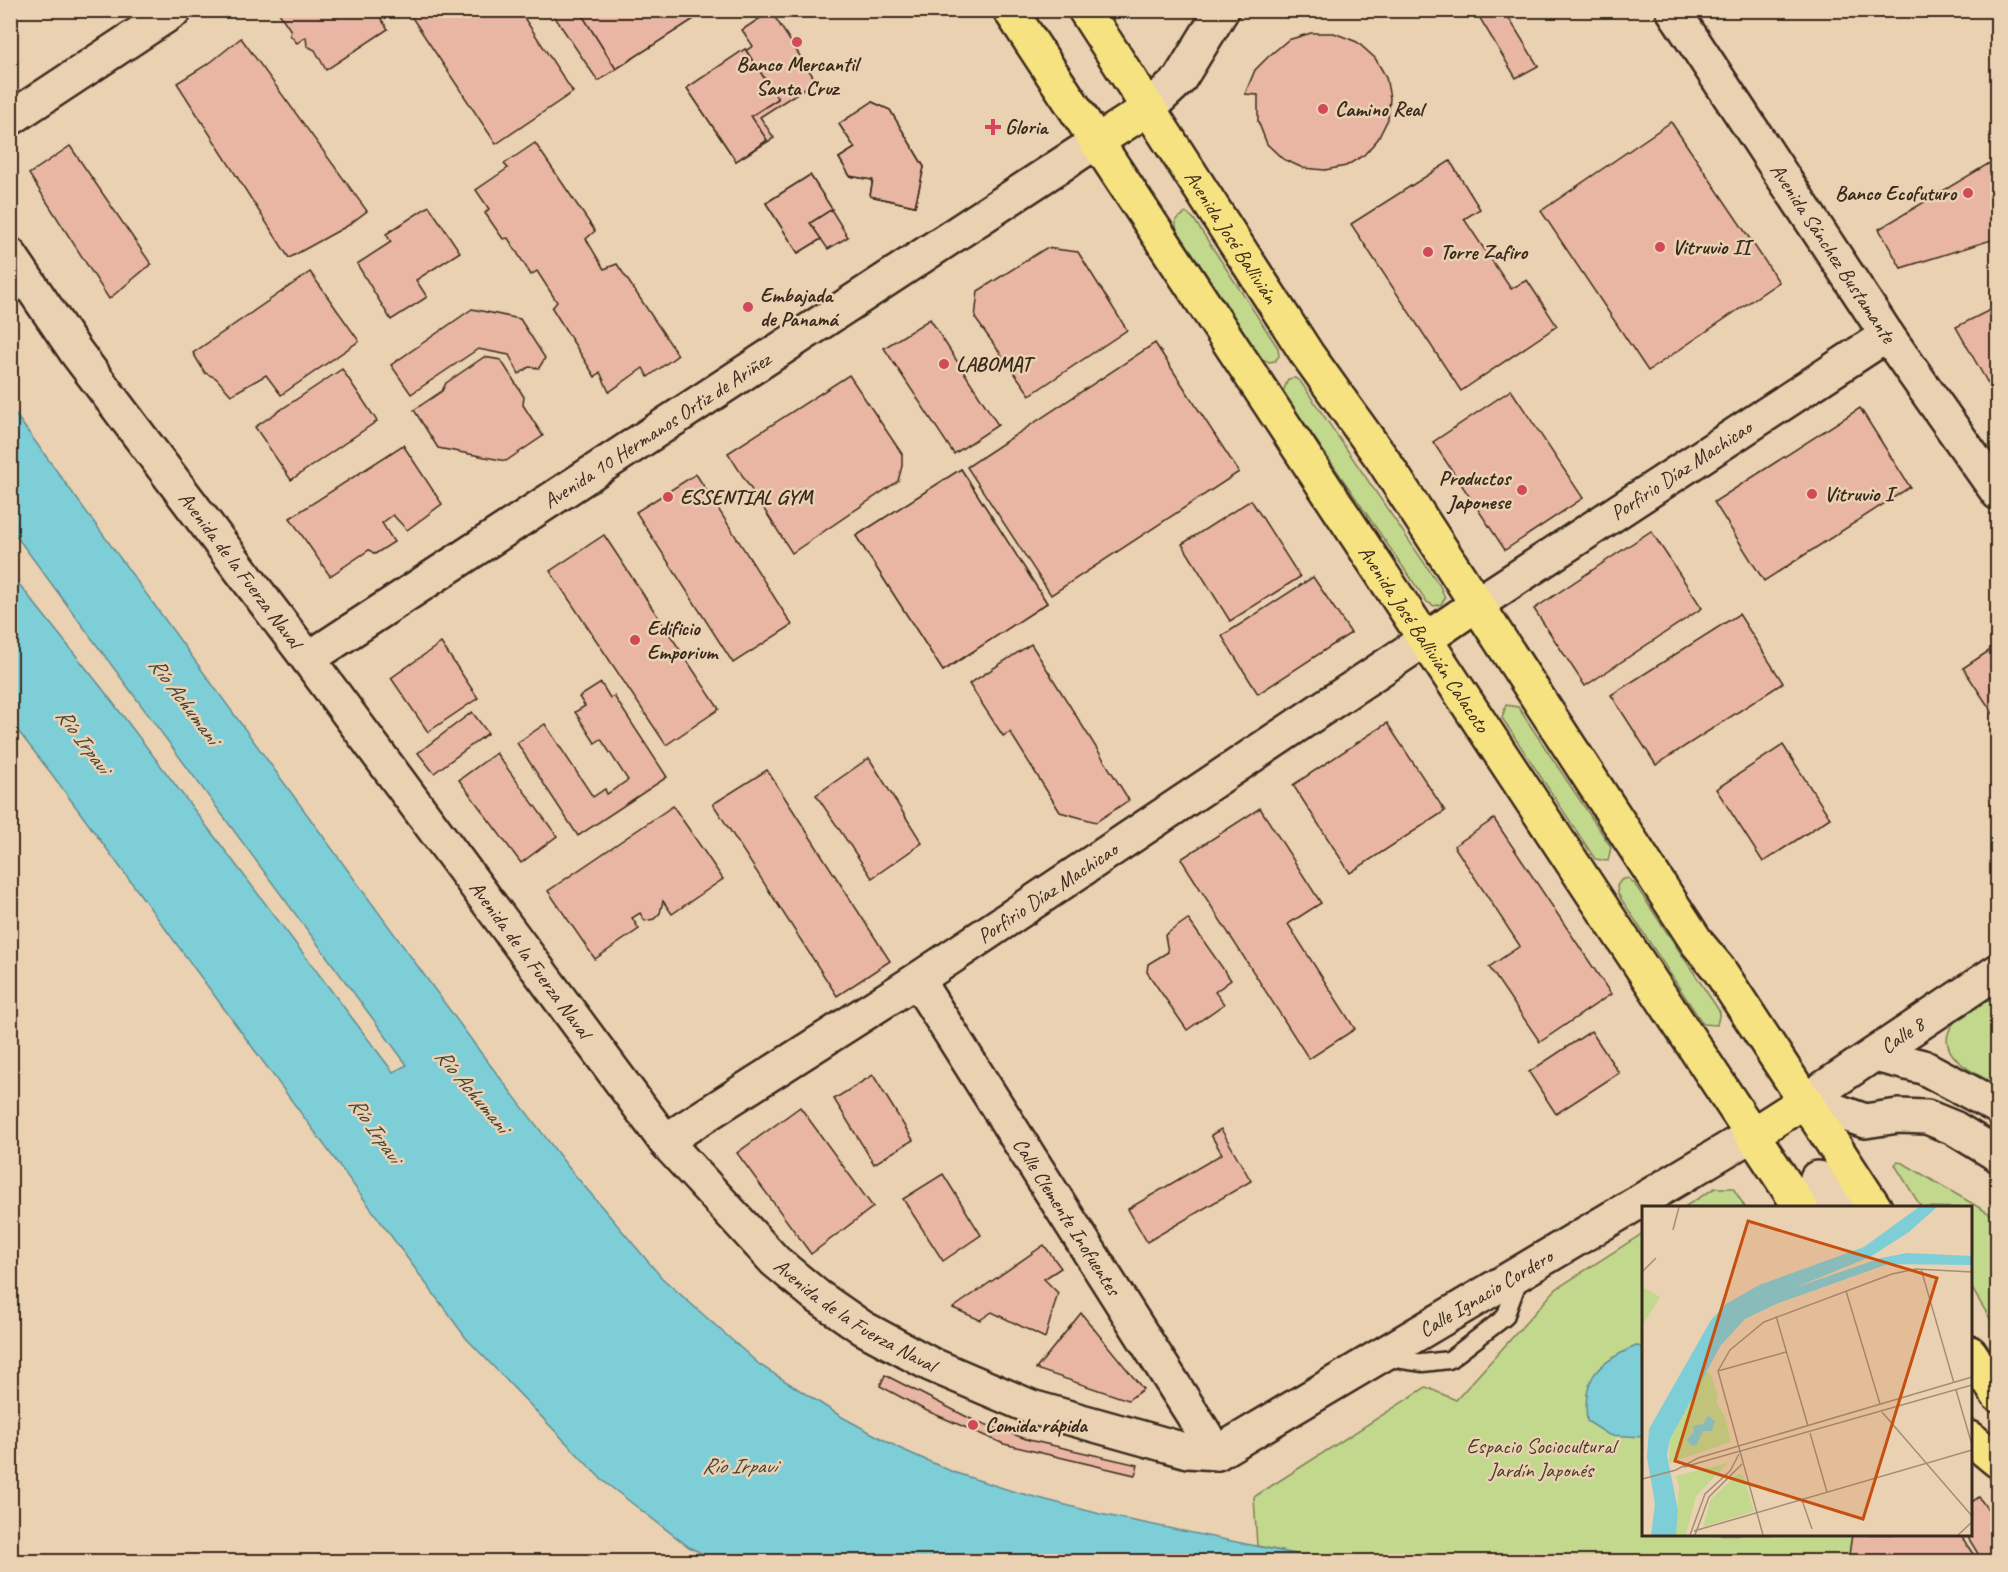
<svg xmlns="http://www.w3.org/2000/svg" width="2008" height="1572" viewBox="0 0 2008 1572" font-family="Caveat,sans-serif">
	<style>
		.green { fill: #c2d88d; stroke: #7e8156; stroke-width: 1.5 }
		.water { fill: #7eced8; stroke: #638c8e; stroke-width: 1.5 }
		.building { fill: #eab6a4; stroke: #3b2a1e; stroke-width: 1.5 }
		.lines { fill: none; stroke-linecap: round; stroke-linejoin: round }
		.lane-casing { stroke: #3b2a1e; stroke-width: 21 }
		.street-casing { stroke: #3b2a1e; stroke-width: 38 }
		.secondary-casing { stroke: #3b2a1e; stroke-width: 38 }
		.primary-casing { stroke: #3b2a1e; stroke-width: 38 }
		.lane { stroke: #e9d1b1; stroke-width: 16 }
		.street { stroke: #e9d1b1; stroke-width: 33 }
		.secondary { stroke: #e9d1b1; stroke-width: 33 }
		.primary { stroke: #f7e281; stroke-width: 33 }
		.poi-dot { fill: #d1495b; stroke: #e9d1b1; stroke-width: 2 }
		.labels { text-anchor: middle; stroke-width: 5; stroke-linejoin: round; paint-order: stroke }
		.poi-label { font-size: 21px; font-weight: bold; fill: #3b2a1e; stroke: #e9d1b1; text-anchor: start }
		.street-label { font-size: 21px; fill: #3b2a1e; stroke: #e9d1b1 }
		.park-label { font-size: 21px; fill: #483b29; stroke: #e9d1b1 }
		.water-label { font-size: 22px; font-style: italic; fill: #45433a; stroke: #e9d1b1 }
		.inset-road { fill: none; stroke: #a38e76; stroke-width: 1.5 }
		.view { fill: #c55010; fill-opacity: 0.15; stroke: #c55010; stroke-width: 3 }
		.inset-edge { fill: none; stroke: #3b2a1e; stroke-width: 3 }
	</style>
	<rect width="100%" height="100%" fill="#e9d1b1"/>
	<filter id="ink" filterUnits="userSpaceOnUse"><feTurbulence type="fractalNoise" baseFrequency=".0167" numOctaves="2"/><feDisplacementMap in="SourceGraphic" scale="12" xChannelSelector="R" yChannelSelector="G"/><feConvolveMatrix kernelMatrix="1 2 1 2 8 2 1 2 1" color-interpolation-filters="sRGB"/></filter>
	<g filter="url(#ink)">
		<g class="green">
			<polygon points="1186,213 1193,218 1278,348 1279,356 1275,361 1269,362 1262,359 1176,228 1176,220"/>
			<polygon points="1295,378 1300,381 1440,586 1445,598 1441,604 1434,606 1427,602 1283,392 1288,379"/>
			<polygon points="1506,705 1518,707 1611,847 1608,861 1595,859 1502,718"/>
			<polygon points="1628,878 1634,883 1720,1012 1717,1025 1703,1024 1618,894 1617,886 1621,880"/>
			<path d="M1997,989V1085C1985,1078 1968,1071 1958,1061C1925,1030 1976,1003 1997,989Z"/>
			<polygon points="1897,1162 1903,1163 1997,1218 1997,1330 1971,1287 1970,1208 1921,1207 1895,1165"/>
			<polygon points="1715,1188 1733,1188 1745,1207 1684,1207"/>
			<polygon points="1643,1233 1644,1534 1960,1535 1978,1561 1329,1561 1257,1546 1254,1497 1426,1387 1456,1400 1556,1289"/>
		</g>
		<g class="water">
			<polygon points="10,407 481,1053 569,1168 662,1278 760,1365 842,1417 899,1448 953,1472 1012,1491 1100,1514 1329,1561 717,1561 689,1547 602,1480 466,1338 51,773 11,722 11,574 101,687 393,1072 407,1065 11,529"/>
			<path d="M1636,1346L1643,1347V1437L1609,1435L1587,1421C1582,1377 1597,1363 1636,1346Z"/>
		</g>
		<g class="building">
			<polygon points="277,10 375,10 388,29 326,70 315,50 307,46 306,37 297,43 290,35 291,31"/>
			<polygon points="407,10 519,10 573,92 496,144"/>
			<polygon points="555,10 705,10 598,81 552,13"/>
			<polygon points="579,10 697,10 700,15 616,69"/>
			<polygon points="579,10 697,10 700,15 616,69"/>
			<polygon points="1486,10 1504,10 1538,66 1516,78 1478,15"/>
			<polygon points="771,11 816,81 760,117 774,138 736,161 687,88 753,46 742,30"/>
			<polygon points="1311,33 1334,33 1357,42 1375,58 1386,77 1390,98 1388,119 1378,139 1364,155 1346,166 1325,170 1303,168 1283,159 1267,144 1258,121 1258,95 1245,94 1255,70 1269,56 1288,40"/>
			<polygon points="241,38 367,211 347,226 289,258 177,83 211,62"/>
			<polygon points="745,49 778,99 751,116 767,140 736,161 687,88"/>
			<polygon points="745,49 778,99 751,116 767,140 736,161 687,88"/>
			<polygon points="872,102 890,110 924,167 915,206 870,196 873,180 850,176 839,158 855,148 839,124"/>
			<polygon points="872,102 890,110 924,167 915,206 870,196 873,180 850,176 839,158 855,148 839,124"/>
			<polygon points="872,102 890,110 924,167 915,206 870,196 873,180 850,176 839,158 855,148 839,124"/>
			<polygon points="1671,122 1779,282 1648,371 1541,211"/>
			<polygon points="535,143 595,231 586,239 604,269 617,264 678,355 648,377 643,368 609,392 600,372 595,377 552,308 557,302 537,271 531,275 508,238 503,239 485,213 489,209 476,190 508,168 504,164"/>
			<polygon points="70,146 151,264 109,299 29,174"/>
			<polygon points="1998,158 1998,238 1901,268 1879,229"/>
			<polygon points="1450,161 1480,209 1464,219 1511,289 1527,280 1557,326 1461,391 1351,224"/>
			<polygon points="810,175 848,237 828,249 821,239 798,253 766,203"/>
			<polygon points="810,175 832,209 810,223 821,239 798,253 766,203"/>
			<polygon points="810,175 832,209 810,223 821,239 798,253 766,203"/>
			<polygon points="429,206 460,252 416,280 427,297 391,320 357,264 391,242 386,234"/>
			<polygon points="1046,248 1078,252 1127,330 1030,395 975,318 978,291"/>
			<polygon points="310,272 359,341 281,395 266,375 231,395 216,378 205,373 193,353"/>
			<polygon points="1998,306 1998,401 1956,327"/>
			<polygon points="472,309 520,319 545,358 539,368 529,367 519,374 509,355 478,349 411,394 391,365"/>
			<polygon points="930,319 998,425 954,454 884,348"/>
			<polygon points="1155,343 1239,472 1051,595 967,467"/>
			<polygon points="484,357 501,360 524,397 523,405 543,436 506,461 438,448 414,410 442,391 446,383"/>
			<polygon points="342,369 377,421 291,480 255,427"/>
			<polygon points="849,375 902,454 902,466 898,481 792,553 728,453"/>
			<polygon points="1511,390 1583,498 1505,550 1433,442"/>
			<polygon points="1860,408 1910,487 1764,581 1714,502"/>
			<polygon points="403,445 442,504 407,530 393,515 382,523 394,542 375,554 369,550 330,576 290,518"/>
			<polygon points="961,469 1047,603 943,671 856,536"/>
			<polygon points="961,469 1047,603 943,671 856,536"/>
			<polygon points="696,474 792,625 733,663 636,512"/>
			<polygon points="1251,500 1300,577 1230,621 1182,544"/>
			<polygon points="1651,531 1702,608 1585,686 1534,609"/>
			<polygon points="604,535 719,709 666,745 550,571"/>
			<polygon points="1313,577 1351,633 1258,694 1222,636"/>
			<polygon points="1739,614 1783,683 1656,765 1611,695"/>
			<polygon points="441,643 478,698 428,732 391,678"/>
			<polygon points="1031,644 1129,800 1096,822 1060,812 1010,732 1003,736 969,684"/>
			<polygon points="1998,645 1998,721 1963,668"/>
			<polygon points="601,683 610,698 614,696 667,777 578,836 517,743 545,724 593,797 605,789 607,794 628,780 601,739 595,743 575,712 585,706 579,697"/>
			<polygon points="472,712 488,733 434,773 418,753"/>
			<polygon points="1387,723 1445,811 1350,873 1293,785"/>
			<polygon points="1783,745 1830,818 1763,862 1716,789"/>
			<polygon points="496,753 557,836 521,863 459,780"/>
			<polygon points="869,758 922,843 872,878 816,795"/>
			<polygon points="767,770 890,961 837,996 713,804"/>
			<polygon points="673,806 723,879 672,914 663,901 660,913 654,919 645,921 640,913 632,918 639,929 595,959 548,891"/>
			<polygon points="1260,808 1321,903 1288,924 1355,1029 1309,1059 1181,859"/>
			<polygon points="1494,819 1611,994 1540,1042 1489,967 1520,946 1454,846"/>
			<polygon points="1188,919 1231,980 1215,992 1224,1004 1187,1030 1147,972 1148,964 1168,952 1165,935"/>
			<polygon points="1591,1031 1619,1073 1556,1114 1529,1072"/>
			<polygon points="873,1075 913,1140 874,1164 834,1099"/>
			<polygon points="800,1107 873,1207 811,1254 737,1153"/>
			<polygon points="1221,1129 1251,1181 1147,1242 1128,1209 1222,1154 1211,1135"/>
			<polygon points="943,1174 981,1235 943,1261 903,1199"/>
			<polygon points="1044,1245 1061,1268 1044,1279 1058,1293 1045,1338 992,1312 980,1320 953,1308"/>
			<polygon points="1081,1313 1143,1389 1128,1400 1036,1369"/>
			<polygon points="885,1375 973,1420 1029,1440 1138,1465 1135,1475 1004,1444 925,1410 880,1386"/>
			<polygon points="1979,1497 1998,1525 1998,1562 1983,1562 1966,1534 1970,1534 1970,1503"/>
			<polygon points="1852,1534 1960,1534 1978,1562 1848,1562"/>
		</g>
		<g class="lines">
			<g class="lane-casing">
				<polyline id="lane" points="1382,1357 1423,1363 1449,1360 1505,1317 1521,1274"/>
			</g>
			<g class="street-casing">
				<g id="street">
					<path id="s1" d="M1673,10L1887,335L1998,493"/>
					<polyline points="1149,108 1179,80 1222,10"/>
					<polyline points="10,119 175,10"/>
					<path id="s2" d="M1477,604L1887,335"/>
					<path id="s3" d="M308,659L1096,142"/>
					<path id="s4" d="M917,980L1217,1453"/>
					<path id="s5" d="M665,1141L917,980L1426,639"/>
					<polyline points="1827,1208 1814,1188 1817,1178 1825,1180 1842,1208"/>
				</g>
			</g>
			<g class="secondary-casing">
				<g id="secondary">
					<path id="s6" d="M10,255L76,352L308,659L665,1141L775,1261L817,1296L863,1328L930,1364L1031,1407L1188,1451L1217,1453L1753,1134"/>
					<polyline points="1875,1055 1923,1067 1998,1107"/>
					<path id="s7" d="M1806,1100L1998,971"/>
					<polyline points="1806,1100 1865,1121 1898,1116 1927,1117 1954,1128 1998,1155"/>
				</g>
			</g>
			<g class="primary-casing">
				<g id="primary">
					<path id="s8" d="M1010,10C1272,411 1537,809 1801,1208"/>
					<path id="s9" d="M1085,10L1307,354L1383,460L1698,944L1718,968L1875,1208"/>
					<polyline points="1096,142 1149,108"/>
					<polyline points="1426,639 1477,604"/>
					<polyline points="1753,1134 1806,1100"/>
					<polyline points="1970,1353 1998,1395"/>
					<polyline points="1970,1438 1998,1461"/>
				</g>
			</g>
			<use href="#lane" class="lane"/>
			<use href="#street" class="street"/>
			<use href="#secondary" class="secondary"/>
			<use href="#primary" class="primary"/>
		</g>
	</g>
	<g class="poi-dot">
		<circle cx="797" cy="42" r="6"/>
		<circle cx="1323" cy="109" r="6"/>
		<path d="M990 118h6v6h6v6h-6v6h-6v-6h-6v-6h6z"/>
		<circle cx="1968" cy="193" r="6"/>
		<circle cx="1660" cy="247" r="6"/>
		<circle cx="1428" cy="252" r="6"/>
		<circle cx="748" cy="307" r="6"/>
		<circle cx="944" cy="364" r="6"/>
		<circle cx="1522" cy="490" r="6"/>
		<circle cx="1812" cy="494" r="6"/>
		<circle cx="668" cy="497" r="6"/>
		<circle cx="635" cy="640" r="6"/>
		<circle cx="973" cy="1425" r="6"/>
	</g>
	<g class="labels">
		<g class="poi-label">
			<text x="797" y="71" text-anchor="middle">Banco Mercantil<tspan x="797" dy="24">Santa Cruz</tspan></text>
			<text x="1335" y="116">Camino Real</text>
			<text x="1005" y="134">Gloria</text>
			<text x="1956" y="200" text-anchor="end">Banco Ecofuturo</text>
			<text x="1672" y="254">Vitruvio II</text>
			<text x="1440" y="259">Torre Zafiro</text>
			<text x="760" y="302">Embajada<tspan x="760" dy="24">de Panamá</tspan></text>
			<text x="956" y="371">LABOMAT</text>
			<text x="1510" y="485" text-anchor="end">Productos<tspan x="1510" dy="24">Japonese</tspan></text>
			<text x="1824" y="501">Vitruvio I</text>
			<text x="680" y="504">ESSENTIAL GYM</text>
			<text x="647" y="635">Edificio<tspan x="647" dy="24">Emporium</tspan></text>
			<text x="985" y="1432">Comida rápida</text>
		</g>
		<g class="street-label">
			<text dy="7" stroke="none"><textPath href="#s9" startOffset="270">Avenida José Ballivián</textPath></text>
			<text dy="7" stroke="none"><textPath href="#s1" startOffset="291">Avenida Sánchez Bustamante</textPath></text>
			<text dy="7" stroke="none"><textPath href="#s3" startOffset="417">Avenida 10 Hermanos Ortiz de Ariñez</textPath></text>
			<text dy="7" stroke="none"><textPath href="#s2" startOffset="244">Porfirio Díaz Machicao</textPath></text>
			<text dy="7" stroke="none"><textPath href="#s6" startOffset="390">Avenida de la Fuerza Naval</textPath></text>
			<text dy="7" stroke="none"><textPath href="#s8" startOffset="753">Avenida José Ballivián Calacoto</textPath></text>
			<text dy="7" stroke="none"><textPath href="#s5" startOffset="456">Porfirio Díaz Machicao</textPath></text>
			<text dy="7" stroke="none"><textPath href="#s6" startOffset="876">Avenida de la Fuerza Naval</textPath></text>
			<text dy="7" stroke="none"><textPath href="#s7" startOffset="116">Calle 8</textPath></text>
			<text dy="7" stroke="none"><textPath href="#s4" startOffset="280">Calle Clemente Inofuentes</textPath></text>
			<text dy="7" stroke="none"><textPath href="#s6" startOffset="2066">Calle Ignacio Cordero</textPath></text>
			<text dy="7" stroke="none"><textPath href="#s6" startOffset="1362">Avenida de la Fuerza Naval</textPath></text>
		</g>
		<g class="park-label">
			<text x="1541" y="1453">Espacio Sociocultural<tspan x="1541" dy="24">Jardín Japonés</tspan></text>
		</g>
		<g class="water-label">
			<text transform="translate(185 700) rotate(53)" y="8">Río Achumani</text>
			<text transform="translate(84 740) rotate(53)" y="8">Río Irpavi</text>
			<text transform="translate(473 1090) rotate(50)" y="8">Río Achumani</text>
			<text transform="translate(376 1129) rotate(55)" y="8">Río Irpavi</text>
			<text x="739" y="1473">Río Irpavi</text>
		</g>
	</g>
	<g transform="translate(1642 1206)">
		<rect width="330" height="330" fill="#e9d1b1"/>
		<path d="M0,81L18,91L2,117L0,116ZM63,166L69,168L76,192L74,196L83,211L89,236L27,257L28,233ZM86,257L54,290L44,329H34L37,280L34,270ZM96,268L101,269L112,305L61,321L69,293Z" fill="#c2d88d"/>
		<path d="M277,1H295L267,26L228,51L152,82L239,52L265,47L330,50V59L246,58L134,98L103,113L79,139L28,233L25,249L36,304L34,329H9L13,298L5,251L7,223L69,114L84,98L117,79L222,41ZM66,210L73,215L70,225H61L54,240L48,239L45,233L52,226L51,220L61,218Z" fill="#7eced8"/>
		<path class="inset-road" d="M31,24L37,1M279,63L312,177M0,66L14,52M204,85L238,198M134,110L166,220M76,165L144,146M314,184L330,239M240,206L330,310M168,227L185,286M42,261L330,179M0,273L34,264L56,252L330,171M160,294L170,323M52,325L330,244M48,329L63,288L88,265L97,248M53,329L67,291L100,258M121,329L76,165L88,144L122,116L250,68L274,63L330,66M316,329L330,316"/>
		<path class="view" d="M106,15L295,72L221,313L33,255Z"/>
		<rect width="330" height="330" class="inset-edge"/>
	</g>
	<rect width="2008" height="1572" fill="none" stroke="#e9d1b1" stroke-width="36"/>
	<rect x="18" y="18" width="1972" height="1536" fill="none" stroke="#3b2a1e" stroke-width="2" filter="url(#ink)"/>
</svg>
